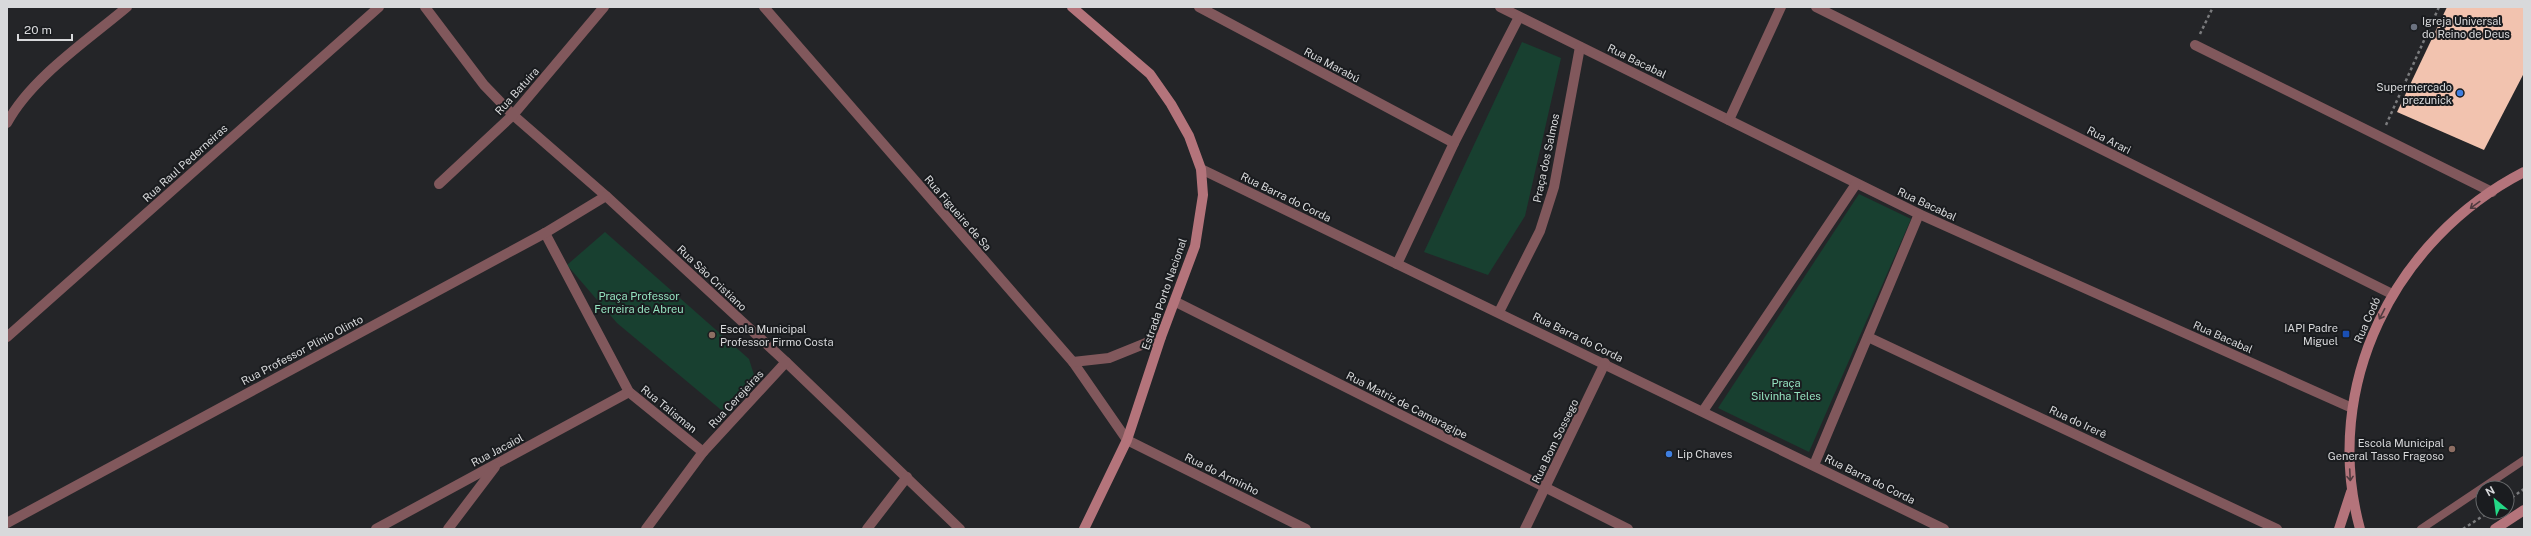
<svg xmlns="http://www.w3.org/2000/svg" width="2531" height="536" viewBox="0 0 2531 536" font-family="'Public Sans',sans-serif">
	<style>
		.green { fill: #184030 }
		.building { fill: #f2c3af }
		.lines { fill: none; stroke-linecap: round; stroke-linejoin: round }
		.path { stroke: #7a7b7d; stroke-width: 2.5; stroke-dasharray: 3 3; stroke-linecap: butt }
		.lane { stroke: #81585c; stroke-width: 8 }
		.street { stroke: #81585c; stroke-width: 10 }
		.secondary { stroke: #b4747b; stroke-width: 10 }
		.oneway { stroke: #503b3f }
		.worship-dot { fill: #6b7280; stroke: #1a1c1f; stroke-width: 1.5 }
		.shop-dot { fill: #3f7fe0; stroke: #1a1c1f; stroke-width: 1.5 }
		.transit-dot { fill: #1a4fb4; stroke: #1a1c1f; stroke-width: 1.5 }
		.education-dot { fill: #8d6e63; stroke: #1a1c1f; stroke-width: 1.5 }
		.labels { text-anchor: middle; stroke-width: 4; stroke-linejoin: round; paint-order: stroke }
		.poi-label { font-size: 11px; fill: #d8d9db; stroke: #1a1c1f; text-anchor: start }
		.street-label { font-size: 11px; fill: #d8d9db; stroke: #1a1c1f }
		.park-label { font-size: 11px; fill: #94e1bf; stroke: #1a1c1f }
	</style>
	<rect width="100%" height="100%" fill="#242528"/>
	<g class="green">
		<polygon points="1522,42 1561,58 1525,216 1488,275 1424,252"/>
		<polygon points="1859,194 1911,219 1809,452 1718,408"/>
		<polygon points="605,232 749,359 755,378 726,414 617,323 567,265"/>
	</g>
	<polygon class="building" points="2447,7 2524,7 2524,73 2484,150 2397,112"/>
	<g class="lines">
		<g class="path">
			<polyline points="2200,34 2213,7"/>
			<polyline points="2386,125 2439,7"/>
			<polyline points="2507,501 2524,489"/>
			<polyline points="2463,529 2489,512"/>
		</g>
		<polyline class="lane" points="2421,529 2524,460"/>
		<g class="street">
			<polyline points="425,7 484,85 513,115 606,196 786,362 960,529"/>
			<polyline points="764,7 1073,362 1127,440 1306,529"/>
			<polyline points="1199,7 1454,143"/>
			<polyline points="1500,7 1919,214 2352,408"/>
			<polyline points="1816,7 2392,294"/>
			<polyline points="2195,45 2492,192"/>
			<polyline points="1729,120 1781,7"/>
			<path d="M7,123C31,78 88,40 127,7"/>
			<polyline points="1201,169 1944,529"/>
			<polyline points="439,184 513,115 604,7"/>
			<polyline points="545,233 629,392 703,452"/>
			<polyline points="1397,264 1454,143 1519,17"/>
			<polyline points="1176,302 1628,529"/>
			<polyline points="1499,312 1540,231 1554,187 1580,47"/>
			<polyline points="7,337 379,7"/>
			<polyline points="1868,337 2277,529"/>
			<polyline points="1073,362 1109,358 1161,337"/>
			<polyline points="1703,411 1856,184"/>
			<polyline points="1814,465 1919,214"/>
			<polyline points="7,523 545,233 606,196"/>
			<polyline points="376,529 629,392"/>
			<polyline points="448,529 495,467"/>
			<polyline points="646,529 703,452 786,362"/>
			<polyline points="867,529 907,477"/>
			<polyline points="1525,529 1605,363"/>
		</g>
		<g class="secondary">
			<polyline points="1072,7 1150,74 1171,104 1189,136 1201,169 1203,195 1195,246 1161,337 1127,440 1084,529"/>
			<polyline points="2339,529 2351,492"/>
			<path d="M2360,529C2321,386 2394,239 2524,172"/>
			<polyline points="2495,529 2524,510"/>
		</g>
	</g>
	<defs><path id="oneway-shaft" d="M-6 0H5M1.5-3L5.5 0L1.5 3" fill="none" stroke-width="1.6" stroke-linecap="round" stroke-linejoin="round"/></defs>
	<g class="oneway">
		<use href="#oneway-shaft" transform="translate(2475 205) rotate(144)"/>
		<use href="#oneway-shaft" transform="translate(2382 314) rotate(117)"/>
		<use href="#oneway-shaft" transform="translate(2350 475) rotate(87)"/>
	</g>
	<circle class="worship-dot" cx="2414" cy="27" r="4"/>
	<g class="shop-dot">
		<circle cx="2460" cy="93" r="4"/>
		<circle cx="1669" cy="454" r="4"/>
	</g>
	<rect class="transit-dot" x="2342" y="330" width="8" height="8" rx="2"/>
	<g class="education-dot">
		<circle cx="712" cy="335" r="4"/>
		<circle cx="2452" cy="449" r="4"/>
	</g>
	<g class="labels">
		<g class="poi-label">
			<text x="2422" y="25">Igreja Universal<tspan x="2422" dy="13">do Reino de Deus</tspan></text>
			<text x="2452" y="91" text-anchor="end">Supermercado<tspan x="2452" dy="13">prezunick</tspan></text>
			<text x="2338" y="332" text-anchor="end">IAPI Padre<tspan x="2338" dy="13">Miguel</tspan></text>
			<text x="720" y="333">Escola Municipal<tspan x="720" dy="13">Professor Firmo Costa</tspan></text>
			<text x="2444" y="447" text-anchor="end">Escola Municipal<tspan x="2444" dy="13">General Tasso Fragoso</tspan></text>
			<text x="1677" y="458">Lip Chaves</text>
		</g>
		<g class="street-label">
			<text transform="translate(1637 61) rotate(26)" y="4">Rua Bacabal</text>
			<text transform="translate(1332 65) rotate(28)" y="4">Rua Marabú</text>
			<text transform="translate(517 91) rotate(-48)" y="4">Rua Batuira</text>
			<text transform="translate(2109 140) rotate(27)" y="4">Rua Arari</text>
			<text transform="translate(1546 158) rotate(-78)" y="4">Praça dos Salmos</text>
			<text transform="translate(185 163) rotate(-42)" y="4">Rua Raul Pederneiras</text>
			<text transform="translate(1286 197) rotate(26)" y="4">Rua Barra do Corda</text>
			<text transform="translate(1927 204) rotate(25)" y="4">Rua Bacabal</text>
			<text transform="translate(958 213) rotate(49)" y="4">Rua Figueire de Sa</text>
			<text transform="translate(712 278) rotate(43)" y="4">Rua São Cristiano</text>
			<text transform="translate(1164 294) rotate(-71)" y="4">Estrada Porto Nacional</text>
			<text transform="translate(2367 320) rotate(-66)" y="4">Rua Codó</text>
			<text transform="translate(1578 337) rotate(26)" y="4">Rua Barra do Corda</text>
			<text transform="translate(2223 337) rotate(24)" y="4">Rua Bacabal</text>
			<text transform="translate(302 350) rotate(-28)" y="4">Rua Professor Plínio Olinto</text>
			<text transform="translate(736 399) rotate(-47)" y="4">Rua Cerejeiras</text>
			<text transform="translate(1407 405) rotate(27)" y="4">Rua Matriz de Camaragipe</text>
			<text transform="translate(669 409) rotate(39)" y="4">Rua Talisman</text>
			<text transform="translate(2078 422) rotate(25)" y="4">Rua do Irerê</text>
			<text transform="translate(1555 441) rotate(-64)" y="4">Rua Bom Sossego</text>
			<text transform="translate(497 450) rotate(-28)" y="4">Rua Jacaiol</text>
			<text transform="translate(1222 474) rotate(26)" y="4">Rua do Arminho</text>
			<text transform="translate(1870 479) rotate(26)" y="4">Rua Barra do Corda</text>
		</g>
		<g class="park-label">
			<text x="639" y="300">Praça Professor<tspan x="639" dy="13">Ferreira de Abreu</tspan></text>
			<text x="1786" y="387">Praça<tspan x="1786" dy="13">Silvinha Teles</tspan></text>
		</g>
	</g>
	<rect width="2531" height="536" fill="none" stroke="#d8d9db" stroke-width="16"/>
	<g transform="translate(2495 500) rotate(331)"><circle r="19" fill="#1a1c1f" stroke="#66686a"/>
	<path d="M0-3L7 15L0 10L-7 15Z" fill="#24d886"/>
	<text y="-6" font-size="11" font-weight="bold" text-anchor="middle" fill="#d8d9db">N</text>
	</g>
	<path d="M18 34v6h54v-6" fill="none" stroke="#d8d9db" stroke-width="2"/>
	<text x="24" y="34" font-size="12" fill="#d8d9db" stroke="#1a1c1f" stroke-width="3" paint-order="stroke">20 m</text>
</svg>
